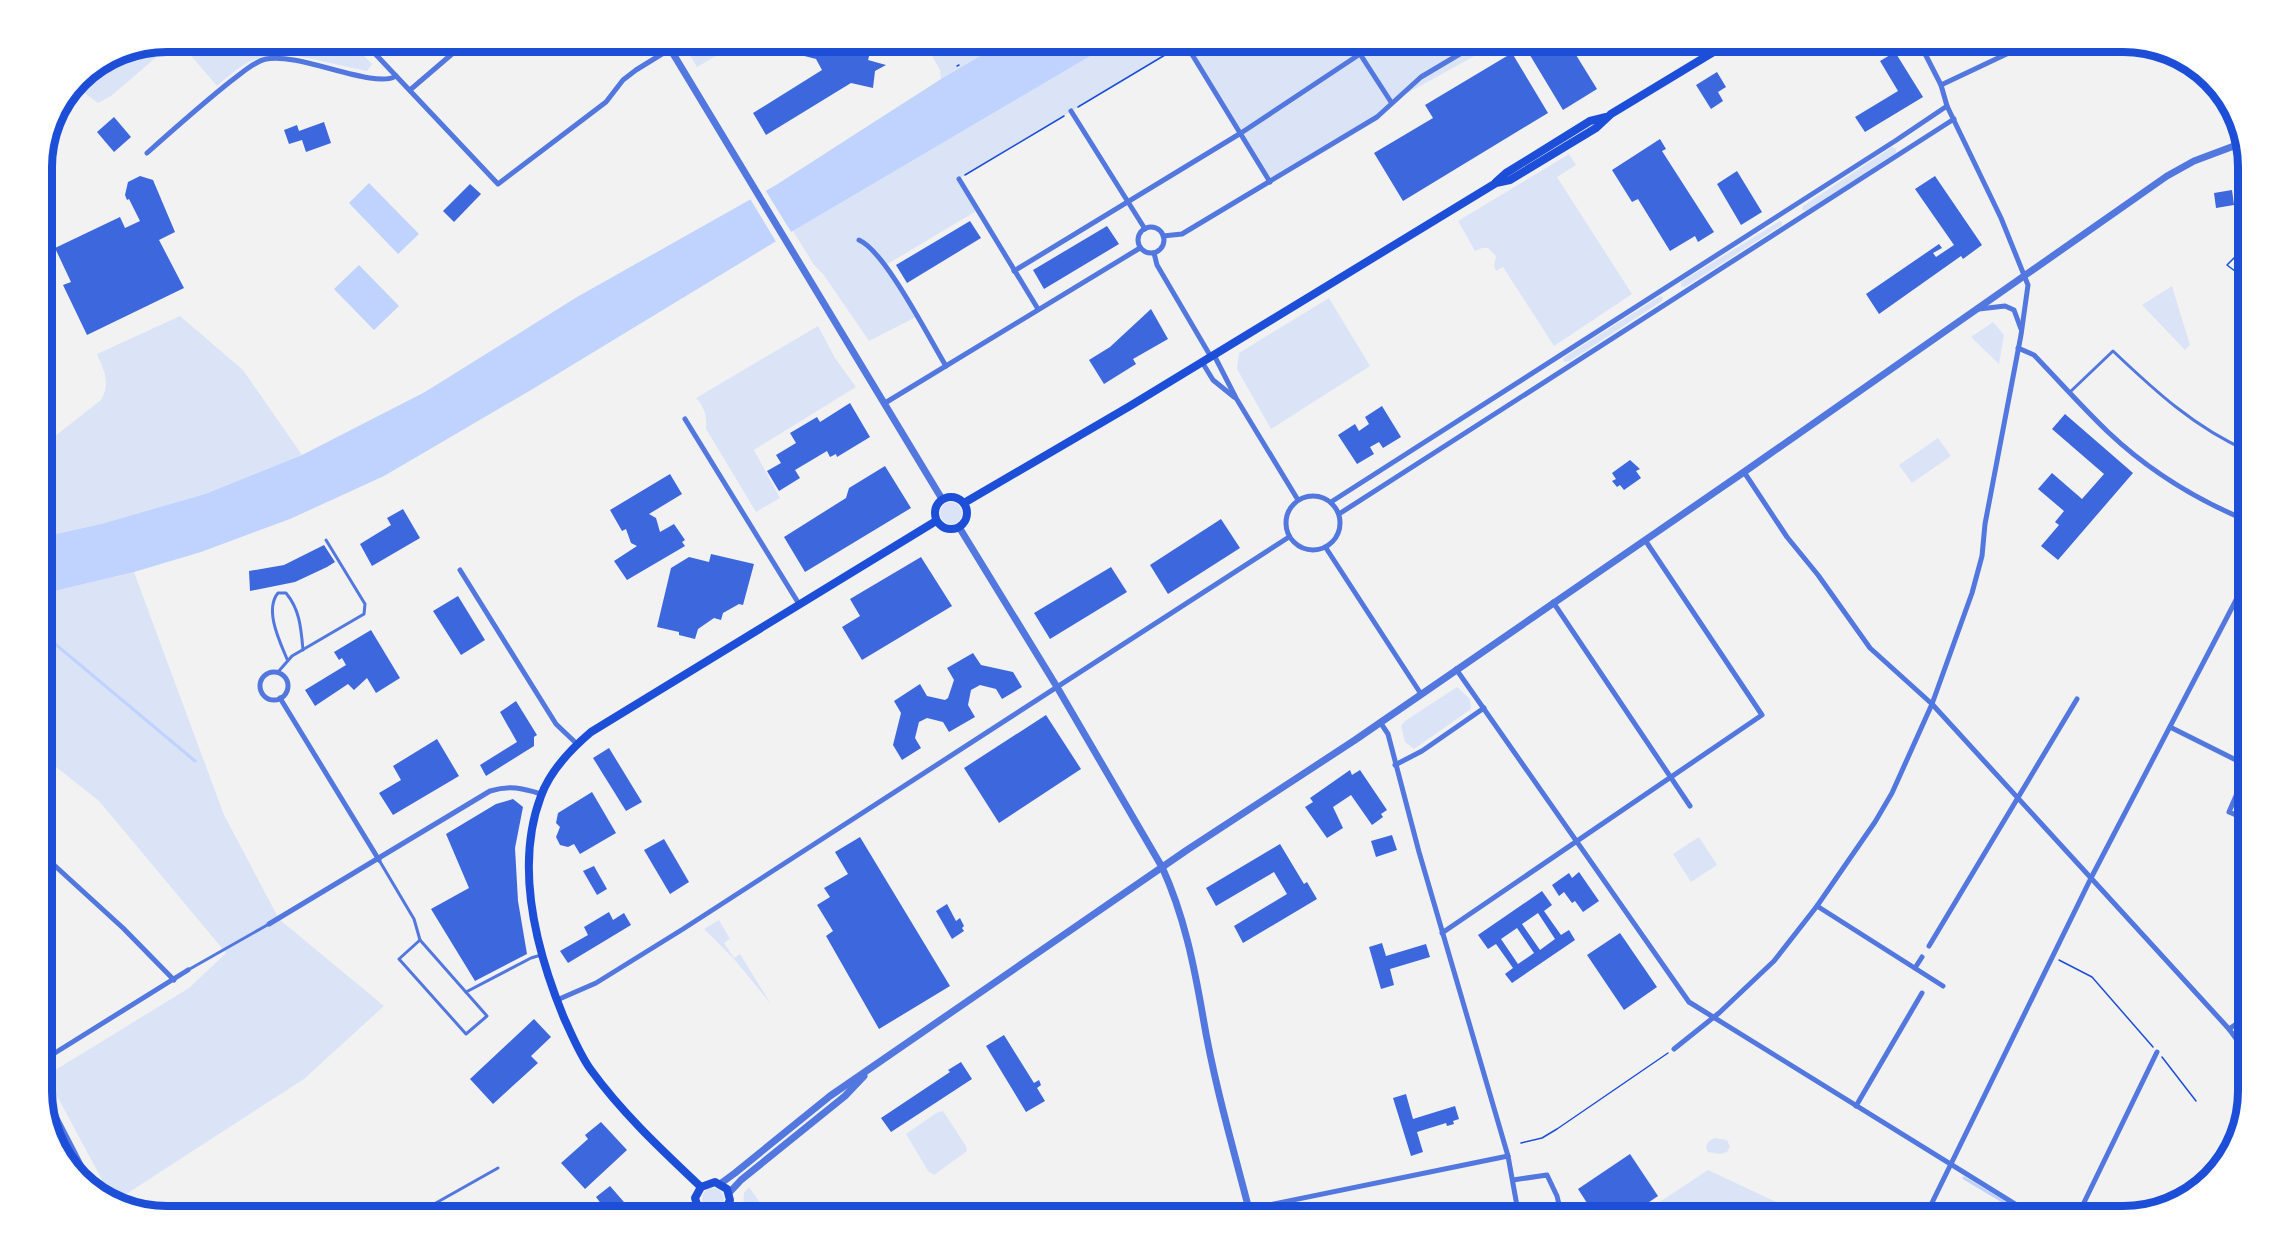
<svg xmlns="http://www.w3.org/2000/svg" width="2290" height="1259" viewBox="0 0 2290 1259" font-family="Karla,sans-serif">
	<style>
		.green { fill: #dbe4f7 }
		.water { fill: #bfd3fe }
		.pier { fill: #f2f2f2 }
		.lines { fill: none; stroke-linecap: round; stroke-linejoin: round }
		.stream { stroke: #bfd3fe; stroke-width: 3 }
		.building { fill: #3d67dc; fill-rule: evenodd }
		.path { stroke: #1d4ed8; stroke-width: 1.5 }
		.service { stroke: #5277de; stroke-width: 3 }
		.minor { stroke: #5277de; stroke-width: 5 }
		.tertiary { stroke: #5277de; stroke-width: 7 }
		.secondary { stroke: #1d4ed8; stroke-width: 8 }
		.rim { fill: none; stroke: #1d4ed8; stroke-width: 8 }
	</style>
	<rect width="100%" height="100%" fill="#f2f2f2"/>
	<g class="green">
		<polygon points="168,42 174,42 111,96 98,103 75,86 79,79 120,51"/>
		<path d="M179,42H350L372,64L367,71L284,53C250,57 242,65 217,86Z"/>
		<polygon points="682,42 740,42 697,67"/>
		<polygon points="924,42 1004,42 941,79 940,70"/>
		<polygon points="1114,42 1500,42 1391,102 1377,117 1270,182 1185,43 959,179 978,210 886,265 916,317 869,341 823,274 814,265 793,231"/>
		<polygon points="1892,147 1896,149 1896,153 1806,211 1802,210 1803,206"/>
		<polygon points="1569,154 1576,165 1557,177 1632,294 1554,346 1503,267 1496,271 1494,266 1496,256 1488,248 1482,248 1475,251 1458,221"/>
		<polygon points="1780,221 1782,222 1782,225 1685,287 1681,286 1681,282"/>
		<polygon points="2172,286 2190,345 2185,350 2142,305"/>
		<polygon points="1660,296 1663,297 1662,301 1570,361 1564,362 1563,359 1566,356"/>
		<polygon points="1329,298 1370,366 1271,429 1237,369 1239,353"/>
		<path d="M180,316L243,370L302,455L205,494L101,524L42,537V440H50L101,400C111,383 104,371 97,354Z"/>
		<polygon points="1993,322 2004,335 1999,364 1971,337"/>
		<path d="M818,326L835,358L856,387L754,450L780,498L756,512L706,429C707,416 705,408 696,398Z"/>
		<polygon points="1938,438 1951,456 1912,483 1899,465"/>
		<circle cx="951" cy="513" r="11"/>
		<polygon points="134,572 224,815 279,919 384,1006 304,1079 114,1202 49,1081 52,1072 189,988 226,953 99,801 42,756 42,594"/>
		<polygon points="1457,687 1470,699 1471,709 1414,749 1405,742 1401,726 1405,721"/>
		<polygon points="1699,837 1717,865 1691,882 1673,854"/>
		<polygon points="719,920 730,939 724,943 734,958 740,954 771,1004 734,959 704,929"/>
		<polygon points="943,1111 966,1146 967,1151 934,1175 928,1171 906,1134 938,1112"/>
		<polygon points="1714,1138 1727,1140 1730,1147 1727,1152 1720,1154 1708,1152 1706,1147 1708,1142"/>
		<polygon points="1708,1170 1808,1217 1637,1217"/>
		<polygon points="749,1187 770,1217 737,1217 743,1209 744,1193"/>
		<circle cx="713" cy="1199" r="11"/>
	</g>
	<g class="water">
		<polygon points="1004,42 1114,42 793,231 536,387 384,476 290,519 201,552 134,572 42,594 42,537 101,524 205,494 302,455 425,392 577,297 776,185 941,79"/>
		<polygon points="369,183 419,234 398,254 349,203"/>
		<polygon points="359,265 399,306 374,330 334,289"/>
	</g>
	<polygon class="pier" points="764,188 793,235 778,245 749,197"/>
	<g class="lines">
		<g class="stream">
			<polyline points="42,633 195,761"/>
			<polyline points="1964,1178 2029,1217"/>
		</g>
	</g>
	<g class="building">
		<polygon points="787,42 873,42 868,60 886,65 875,71 873,88 851,83 766,135 753,113 822,70 816,59 785,51"/>
		<polygon points="1522,42 1568,42 1597,89 1563,110"/>
		<polygon points="1895,52 1923,97 1865,132 1855,117 1898,91 1880,61"/>
		<polygon points="1512,53 1548,113 1403,201 1374,153 1433,118 1425,105"/>
		<polygon points="1717,72 1726,87 1718,92 1723,101 1711,109 1696,85"/>
		<polygon points="114,117 131,137 114,152 97,132"/>
		<polygon points="324,122 331,143 306,152 302,140 289,144 284,130 297,125 299,131"/>
		<polygon points="1660,139 1666,149 1662,151 1714,232 1698,242 1695,236 1670,251 1638,199 1632,202 1612,170"/>
		<polygon points="1737,171 1762,212 1741,225 1717,184"/>
		<polygon points="140,176 153,180 175,232 159,240 184,288 87,335 63,285 71,282 55,248 120,217 125,228 140,221 129,199 127,200 125,195 128,182"/>
		<polygon points="1935,176 1982,245 1963,259 1961,256 1879,314 1866,294 1939,244 1942,248 1933,253 1936,257 1954,245 1915,189"/>
		<polygon points="470,184 481,194 454,222 443,211"/>
		<polygon points="2232,190 2234,205 2216,208 2214,193"/>
		<polygon points="970,221 981,238 907,283 896,265"/>
		<polygon points="1107,226 1119,244 1044,289 1033,270"/>
		<polygon points="1151,309 1168,339 1133,359 1136,364 1104,384 1089,360 1110,347"/>
		<polygon points="850,403 870,437 837,457 836,454 830,457 827,451 795,470 800,478 779,491 767,471 781,463 776,455 796,443 790,433 817,417 820,422"/>
		<polygon points="1382,406 1401,437 1383,448 1379,442 1370,447 1374,454 1357,464 1338,435 1355,424 1359,431 1369,424 1365,417"/>
		<polygon points="2065,414 2133,473 2058,560 2041,546 2059,525 2055,522 2064,511 2038,489 2052,473 2082,499 2104,474 2052,429"/>
		<polygon points="1630,460 1640,469 1636,471 1641,478 1624,490 1620,485 1617,487 1612,481 1616,479 1612,473"/>
		<polygon points="885,466 911,508 805,572 784,537 846,498 849,488"/>
		<polygon points="670,474 682,494 649,514 656,518 660,532 674,524 685,540 682,542 685,546 627,580 614,561 637,546 631,543 626,529 622,531 610,510"/>
		<polygon points="403,509 420,538 372,566 360,544 391,525 387,518"/>
		<polygon points="1221,519 1240,548 1168,594 1150,565"/>
		<polygon points="324,545 335,562 327,567 295,582 250,591 249,571 284,565"/>
		<polygon points="711,554 754,564 743,605 739,604 723,613 721,620 714,618 698,629 695,639 679,635 679,632 657,627 671,568 689,557 709,562"/>
		<polygon points="921,557 952,606 862,660 842,627 860,616 850,599"/>
		<polygon points="1111,567 1127,592 1050,639 1034,613"/>
		<polygon points="458,596 485,640 461,655 433,611"/>
		<polygon points="371,630 400,678 376,693 367,678 354,690 348,684 315,706 305,690 346,665 342,658 339,660 334,652"/>
		<polygon points="973,653 981,665 1013,672 1022,687 1002,699 996,689 980,685 971,690 968,705 975,717 949,732 943,722 927,718 919,722 915,738 921,748 902,760 893,745 901,713 894,701 920,684 927,696 945,700 948,698 954,680 947,668"/>
		<polygon points="516,701 537,735 534,737 534,746 486,776 480,765 517,742 500,712"/>
		<polygon points="1046,715 1081,769 999,823 964,768"/>
		<polygon points="437,739 459,776 393,815 379,793 401,780 393,766"/>
		<polygon points="609,748 642,802 626,811 593,758"/>
		<polygon points="1350,770 1352,775 1360,770 1387,810 1381,814 1383,817 1372,825 1351,795 1333,807 1343,828 1327,838 1305,807 1313,802 1310,798"/>
		<polygon points="592,792 616,833 580,854 574,844 568,847 560,845 556,837 560,827 556,823 558,813"/>
		<polygon points="513,799 523,807 515,848 518,901 527,954 475,981 431,909 469,888 446,834 496,804"/>
		<polygon points="1392,835 1397,850 1376,857 1371,841"/>
		<polygon points="860,837 950,986 879,1029 826,936 833,931 817,905 830,897 824,888 848,874 835,852"/>
		<polygon points="664,839 689,882 670,894 644,850"/>
		<polygon points="1280,844 1304,884 1307,882 1317,899 1243,943 1234,926 1287,894 1274,872 1216,906 1206,888"/>
		<polygon points="594,866 607,889 597,895 583,871"/>
		<polygon points="1579,872 1599,901 1583,912 1575,901 1572,903 1564,892 1559,896 1552,885 1569,873 1572,878"/>
		<path d="M1542,891L1552,905L1544,911L1561,935L1569,930L1575,940L1512,983L1505,974L1513,968L1496,944L1488,949L1478,935ZM1538,913L1555,939L1540,950L1522,924ZM1517,928L1534,953L1518,964L1501,939Z"/>
		<polygon points="947,904 956,921 960,918 964,926 962,928 964,931 952,939 936,911"/>
		<polygon points="609,912 613,920 624,913 631,925 568,963 560,951 588,935 584,927"/>
		<polygon points="1620,933 1657,987 1624,1010 1587,955"/>
		<polygon points="1382,943 1386,956 1426,944 1430,957 1390,969 1394,985 1381,989 1369,947"/>
		<polygon points="534,1019 551,1037 531,1056 538,1063 493,1104 470,1079"/>
		<polygon points="1004,1035 1034,1083 1039,1080 1041,1085 1037,1088 1045,1101 1026,1112 986,1046"/>
		<polygon points="961,1062 972,1079 891,1132 881,1118 950,1072 948,1070"/>
		<polygon points="1406,1094 1413,1119 1455,1106 1459,1119 1453,1121 1454,1124 1447,1126 1446,1123 1417,1132 1423,1152 1411,1156 1393,1098"/>
		<polygon points="601,1122 627,1150 585,1189 561,1163 588,1139 585,1135"/>
		<polygon points="1630,1154 1658,1196 1627,1217 1596,1217 1578,1189"/>
		<polygon points="610,1186 637,1217 609,1217 600,1207 602,1205 596,1197"/>
	</g>
	<g class="lines">
		<g class="path">
			<polyline points="957,66 959,65"/>
			<polyline points="1078,107 1180,46"/>
			<polyline points="965,175 1064,116"/>
			<polyline points="2248,244 2227,265 2248,281"/>
			<polyline points="2243,344 2248,347"/>
			<polyline points="2059,960 2092,977 2153,1047"/>
			<polyline points="2162,1057 2196,1101"/>
			<polyline points="1521,1143 1542,1138 1557,1129 1668,1053"/>
		</g>
		<g class="service">
			<path d="M2070,392L2113,351C2154,390 2195,428 2248,451"/>
			<path d="M287,659C280,642 264,610 278,593H286C300,610 301,628 303,650"/>
			<polyline points="278,672 292,656 364,614 365,604 326,540"/>
			<polyline points="379,860 414,919 420,940"/>
			<polygon points="420,940 487,1016 466,1034 399,959"/>
			<polyline points="188,970 269,924"/>
			<polyline points="466,992 531,958 541,955"/>
			<polyline points="411,1217 498,1168"/>
		</g>
		<g class="minor">
			<polyline points="364,42 498,184 606,102 623,80 636,70 670,49"/>
			<polyline points="1185,43 1270,182"/>
			<polyline points="1941,85 2032,42"/>
			<polyline points="410,90 466,42"/>
			<polyline points="1071,111 1145,229"/>
			<path d="M147,153C175,128 202,104 231,81C241,74 253,62 266,59C299,52 375,90 396,76"/>
			<polyline points="959,179 1038,309"/>
			<polyline points="2244,192 2248,213"/>
			<circle cx="1151" cy="240" r="13"/>
			<polyline points="1163,236 1182,234 1377,117 1421,77 1480,42"/>
			<path d="M859,240C885,251 929,338 946,366"/>
			<polyline points="1154,253 1157,265 1211,357"/>
			<polyline points="1014,271 1241,133 1360,54 1391,102"/>
			<polyline points="1979,309 2005,306 2014,310 2021,329"/>
			<path d="M2018,348L2034,355C2059,381 2082,407 2108,432C2148,470 2197,500 2248,521"/>
			<polyline points="1214,355 1236,398 1298,500"/>
			<polyline points="1202,362 1213,380 1234,397"/>
			<polyline points="885,403 1140,248"/>
			<polyline points="685,419 799,604"/>
			<polyline points="1744,472 1787,537 1818,575 1870,648 1932,704 2229,1029 2248,1055"/>
			<circle cx="1313" cy="523" r="27"/>
			<polyline points="1331,502 1895,141 1947,106"/>
			<polyline points="1339,514 1954,119"/>
			<polyline points="1326,548 1421,694"/>
			<polyline points="460,570 556,724 577,744"/>
			<polyline points="1553,602 1690,806"/>
			<polyline points="1456,669 1689,1002 2036,1217"/>
			<circle cx="274" cy="686" r="14"/>
			<polyline points="280,698 379,860"/>
			<polyline points="1380,722 1388,734 1419,852 1508,1156 1519,1217"/>
			<polyline points="2170,727 2248,766"/>
			<polyline points="1395,765 1422,751 1484,708"/>
			<polyline points="2248,768 2229,812 2248,820"/>
			<polyline points="42,854 123,928 174,980"/>
			<polyline points="1817,906 1943,986"/>
			<path d="M269,924L490,791C510,785 522,788 541,794"/>
			<polyline points="1442,933 1762,715 1645,540"/>
			<polyline points="1929,946 2077,699"/>
			<polyline points="1915,968 1922,957"/>
			<polyline points="557,1000 596,983 683,929 1289,537"/>
			<polyline points="2229,1029 2248,1016"/>
			<polyline points="1674,1049 1719,1013 1774,961 1817,906 1875,822 1892,793 1932,704 1972,593 1982,556 1985,524 2021,335 2028,285 2001,218 1947,106 1941,85 1919,42"/>
			<polyline points="42,1061 188,970"/>
			<polyline points="42,1089 93,1188"/>
			<polyline points="1856,1106 1922,993"/>
			<polyline points="1513,1180 1547,1175 1557,1196 1562,1217"/>
			<polyline points="1050,1210 1108,1212 1152,1209 1205,1211 1249,1209 1508,1156"/>
			<polyline points="1925,1217 2091,878 2248,577"/>
			<polyline points="2077,1217 2157,1052"/>
		</g>
		<g class="tertiary">
			<polyline points="666,42 942,499"/>
			<path d="M959,527L1057,687L1162,867C1184,915 1194,965 1203,1017C1214,1083 1234,1151 1251,1217"/>
			<polyline points="720,1184 735,1173 830,1096 1187,850 1355,740 1744,472 2167,176 2194,161 2242,143"/>
			<polyline points="729,1193 741,1180 845,1096 864,1076"/>
		</g>
		<g class="secondary">
			<polyline points="1496,182 1506,173 1590,121 1606,117"/>
			<circle cx="951" cy="513" r="16"/>
			<polyline points="964,503 1130,406 1496,183 1510,180 1596,128 1611,114 1730,42"/>
			<path d="M701,1187C663,1151 622,1113 591,1070C580,1055 572,1035 564,1018C536,950 514,867 541,796C550,771 571,749 591,732L936,521"/>
			<polyline points="709,1217 699,1211 695,1198 701,1187 715,1182 727,1189 730,1200 724,1213 715,1217"/>
		</g>
	</g>
	<path d="M0 0H2290V1259H0ZM167 52H2123A115 115 0 0 1 2238 167V1091A115 115 0 0 1 2123 1206H167A115 115 0 0 1 52 1091V167A115 115 0 0 1 167 52Z" fill="#fff" fill-rule="evenodd"/>
	<path class="rim" d="M167 52H2123A115 115 0 0 1 2238 167V1091A115 115 0 0 1 2123 1206H167A115 115 0 0 1 52 1091V167A115 115 0 0 1 167 52Z"/>
</svg>
